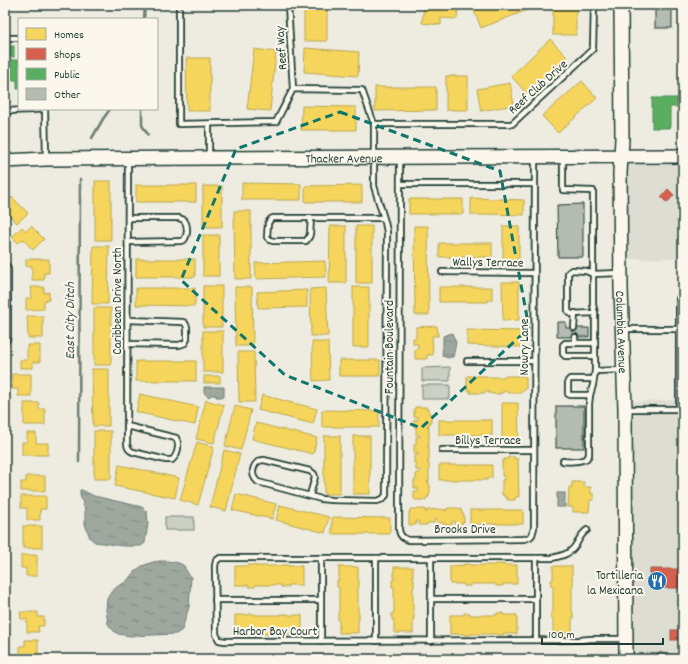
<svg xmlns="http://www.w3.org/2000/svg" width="688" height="664" viewBox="0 0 688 664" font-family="Dekko,sans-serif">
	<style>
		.built { fill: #ddddd2 }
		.wetland { fill: url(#wetland-marsh); stroke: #75867c }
		.green { fill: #cbcfc4; stroke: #75867c }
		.water { fill: url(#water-ripples); stroke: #6c7d74 }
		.homes { fill: #f6d55c; stroke: #b6a750 }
		.shops { fill: #d6604d; stroke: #9f5646 }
		.public { fill: #5aae61; stroke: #488c54 }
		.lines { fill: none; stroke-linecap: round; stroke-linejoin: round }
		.stream { stroke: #6c7d74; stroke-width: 2.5 }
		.building { fill: #b4bbb0; stroke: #1f3d34 }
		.lane-casing { stroke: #1f3d34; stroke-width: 8 }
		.street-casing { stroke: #1f3d34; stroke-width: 12 }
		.secondary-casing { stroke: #1f3d34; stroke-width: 16 }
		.lane { stroke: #fbf7ec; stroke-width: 4.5 }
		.street { stroke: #fbf7ec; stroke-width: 9 }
		.secondary { stroke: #fbf7ec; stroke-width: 13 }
		.marked { fill: none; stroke: #0f766e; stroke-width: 3; stroke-dasharray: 8 5; stroke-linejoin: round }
		.labels { text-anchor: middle; stroke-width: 4; stroke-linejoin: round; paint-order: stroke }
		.street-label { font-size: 13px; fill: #1f3d34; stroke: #fbf7ec }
		.poi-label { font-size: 13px; fill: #1f3d34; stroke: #fbf7ec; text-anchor: end }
		.water-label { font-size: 14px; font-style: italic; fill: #455d54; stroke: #fbf7ec }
	</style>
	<defs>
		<pattern id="wetland-marsh" width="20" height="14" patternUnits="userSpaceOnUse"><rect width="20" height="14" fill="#cbcfc4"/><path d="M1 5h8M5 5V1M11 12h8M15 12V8" fill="none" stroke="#aeb3a9"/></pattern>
		<pattern id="water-ripples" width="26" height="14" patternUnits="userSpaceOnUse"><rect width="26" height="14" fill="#9fa89f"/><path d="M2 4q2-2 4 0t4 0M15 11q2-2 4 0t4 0" fill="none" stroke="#818a82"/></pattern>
	</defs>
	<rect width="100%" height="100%" fill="#eeece1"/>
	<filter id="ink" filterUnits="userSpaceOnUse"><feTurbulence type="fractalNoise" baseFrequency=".025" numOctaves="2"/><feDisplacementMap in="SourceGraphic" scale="8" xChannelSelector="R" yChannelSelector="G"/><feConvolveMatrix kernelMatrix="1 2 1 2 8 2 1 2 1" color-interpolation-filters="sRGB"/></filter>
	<g filter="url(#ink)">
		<g class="built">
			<polygon points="626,161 683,161 683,258 625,259"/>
			<polygon points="683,400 683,655 665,654 660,652 653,659 631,659 629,402"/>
		</g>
		<polygon class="wetland" points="448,654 448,659 309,659 308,655"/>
		<g class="green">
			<polygon points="450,367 450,381 422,381 422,368"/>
			<rect x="422" y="385" width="28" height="14"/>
			<rect x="165" y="517" width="29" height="13"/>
		</g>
		<g class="water">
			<polygon points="452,333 456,343 453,357 449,357 449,358 445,357 445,356 442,355 443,347 443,336"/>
			<polygon points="204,387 224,387 224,397 216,397 216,395 211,395 209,397 204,393"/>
			<polygon points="80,490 82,490 94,496 142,507 147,512 148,523 145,543 141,546 123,546 95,542 90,538 85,524 85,510 80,495"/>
			<rect x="557" y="493" width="8" height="14"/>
			<path d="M160,561C167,561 180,561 185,567C185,568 185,569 186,570C188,574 190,575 191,578L189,607L183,626L182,630L176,634L130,636L118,634L114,631L108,624L106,610L107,598L110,593L118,586L126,582L134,572L142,566L153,562Z"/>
			<polygon points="660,652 665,654 683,655 683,659 653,659"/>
		</g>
		<g class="homes">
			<rect x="304" y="5" width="23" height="36"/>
			<polygon points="424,5 458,6 457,19 441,18 441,25 422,23"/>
			<polygon points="474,5 529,5 530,9 481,28 472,6"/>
			<rect x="553" y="5" width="23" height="30"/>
			<polygon points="550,39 567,57 527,94 511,76"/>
			<polygon points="305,48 359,52 358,76 304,72"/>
			<polygon points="254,49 276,52 270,111 247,109"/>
			<polygon points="186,58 210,58 210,111 187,111"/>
			<rect x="446" y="76" width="22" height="34"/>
			<polygon points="582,81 597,98 558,133 542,116"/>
			<polygon points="510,83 514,105 481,111 477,89"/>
			<polygon points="375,87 436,87 436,110 375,111"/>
			<polygon points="302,106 356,107 356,130 301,130"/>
			<rect x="95" y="181" width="16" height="59"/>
			<polygon points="242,183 301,184 301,200 242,200"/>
			<rect x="136" y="185" width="60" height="17"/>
			<polygon points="362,185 362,202 305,202 305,186"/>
			<rect x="203" y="186" width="19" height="41"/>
			<polygon points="12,197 28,213 17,223 8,214 5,217 5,204"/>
			<polygon points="471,198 524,200 524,215 486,214 486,215 471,215"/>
			<rect x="409" y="199" width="54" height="15"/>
			<polygon points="234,211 251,211 251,279 235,279"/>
			<polygon points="31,226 44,239 33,250 23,239 18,243 12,237 22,227 26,231"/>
			<polygon points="330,226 346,226 346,283 329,283"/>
			<rect x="356" y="226" width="16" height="57"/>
			<polygon points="414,226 428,226 429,315 415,315"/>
			<rect x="503" y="226" width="16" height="39"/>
			<rect x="203" y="235" width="16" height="41"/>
			<rect x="439" y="243" width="53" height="14"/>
			<polygon points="93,246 109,246 108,304 92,304"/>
			<polygon points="26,259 49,259 49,273 44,273 44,280 32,280 32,266 26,266"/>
			<rect x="136" y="259" width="59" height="18"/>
			<polygon points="325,261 326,277 256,279 255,263"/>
			<polygon points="502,282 519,282 519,320 503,321"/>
			<rect x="203" y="286" width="19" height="41"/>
			<polygon points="31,287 44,287 44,293 49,292 49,300 44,301 44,309 26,310 26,298 32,298"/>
			<polygon points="235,287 252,287 253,346 236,346"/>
			<rect x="353" y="287" width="16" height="60"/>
			<polygon points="439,287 492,287 492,300 488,300 488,302 439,302"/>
			<polygon points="136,288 195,288 195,306 136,305"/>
			<polygon points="326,288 328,336 311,336 310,289"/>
			<polygon points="307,290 307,307 258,308 257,292"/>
			<rect x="94" y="308" width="17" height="57"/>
			<polygon points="27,316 43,316 43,338 28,338"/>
			<polygon points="437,326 438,336 432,336 433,355 427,355 427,359 415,359 415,349 418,349 418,344 413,344 413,338 416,338 416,327"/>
			<polygon points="467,330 524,331 523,347 467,345"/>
			<rect x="203" y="331" width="20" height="41"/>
			<polygon points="312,342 328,342 329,380 313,381"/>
			<polygon points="27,345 40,345 40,362 33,362 33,368 20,368 20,360 27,360"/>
			<polygon points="238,352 254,352 255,402 239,402"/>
			<rect x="339" y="360" width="41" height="16"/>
			<rect x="136" y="361" width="60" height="20"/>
			<polygon points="92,369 109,369 109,426 93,426"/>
			<polygon points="12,374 31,374 31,396 18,396 18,389 12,389"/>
			<rect x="204" y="376" width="16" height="7"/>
			<polygon points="467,376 487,376 487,377 504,377 504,376 524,376 524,377 526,377 526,389 524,389 524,391 521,391 521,393 507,393 507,391 503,391 503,393 500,393 500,394 491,394 491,393 488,393 488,391 485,391 485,393 470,393 470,390 467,390"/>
			<polygon points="140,394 198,407 195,425 136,412"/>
			<polygon points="262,395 317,409 313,424 258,410"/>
			<polygon points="206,400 224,405 214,443 196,439"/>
			<polygon points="24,403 39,403 39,409 45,409 45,425 24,425"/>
			<polygon points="502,403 518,403 519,442 502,442"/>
			<polygon points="235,406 251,410 241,450 225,446"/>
			<polygon points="415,407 426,407 426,409 429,409 429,414 431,414 431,423 429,423 429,426 427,426 427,427 429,427 429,445 427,445 427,446 429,446 429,461 427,461 427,463 429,463 429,481 427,481 427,482 429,482 429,485 430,485 430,494 429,494 429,497 427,497 427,498 426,498 426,500 415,500 414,498 414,491 418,491 418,488 414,488 414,480 416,480 416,473 420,473 420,470 416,470 416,463 414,463 414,455 418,455 418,452 414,452 414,445 416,445 416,437 420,437 420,435 416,435 416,427 414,427 414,420 418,420 418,417 414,417 414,409 415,409"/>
			<polygon points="322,410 379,411 379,427 322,427"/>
			<rect x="439" y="420" width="53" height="15"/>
			<polygon points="256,423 317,438 313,454 252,439"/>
			<rect x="94" y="431" width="17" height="48"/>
			<polygon points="27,433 36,433 36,443 48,443 48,455 22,455 22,442 27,442"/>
			<rect x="324" y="436" width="16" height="58"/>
			<rect x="353" y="436" width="17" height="58"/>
			<polygon points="197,442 214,447 198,505 180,500"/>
			<polygon points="224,450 240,454 226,511 210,507"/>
			<polygon points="508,457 515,457 515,459 518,459 519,497 515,497 515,500 507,500 507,497 504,497 504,495 502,495 502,480 504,480 504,476 502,476 502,461 504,461 504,459 508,459"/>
			<polygon points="119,465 179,478 175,498 115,486"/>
			<polygon points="439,465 492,465 492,478 487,478 487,480 439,480"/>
			<polygon points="26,476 45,476 45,491 21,491 21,482 26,482"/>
			<polygon points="572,482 584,482 584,487 591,487 591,494 594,494 594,500 590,500 589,512 573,512 573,507 568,507 569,487 572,487"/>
			<polygon points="236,494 276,504 272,519 232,510"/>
			<polygon points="21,496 46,496 46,509 40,509 40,520 27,520 27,508 21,508"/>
			<polygon points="280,505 329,517 325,533 276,520"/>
			<polygon points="448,508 459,508 459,509 461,509 461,511 462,511 462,514 464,514 464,522 462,522 462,525 455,525 455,521 452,521 452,525 444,525 444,523 437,523 437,519 434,519 434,523 427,523 427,525 419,525 419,521 416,521 416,525 409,525 409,512 410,512 410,509 425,509 425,512 427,512 427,510 440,509 445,510 445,511 446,511 446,509 448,509"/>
			<rect x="470" y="510" width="53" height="14"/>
			<polygon points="332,517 390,518 390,534 332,534"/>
			<rect x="23" y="526" width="19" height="22"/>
			<polygon points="21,555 37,555 37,576 26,576 26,568 21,568"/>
			<polygon points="464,564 470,564 470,565 496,565 496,564 503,564 503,565 517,565 517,584 503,584 503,586 496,586 496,584 470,584 470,586 464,586 464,584 450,584 450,566 464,565"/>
			<polygon points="248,565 255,565 255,566 281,566 281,565 288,565 288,566 302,566 302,585 288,585 288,587 281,587 281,585 255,585 255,587 249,587 249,585 235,585 235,566 248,566"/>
			<polygon points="553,566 572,566 572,579 573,579 573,586 572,586 572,612 573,612 573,619 572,619 572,633 553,633 553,619 551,619 551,612 553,612 553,586 551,586 551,580 553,580"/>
			<polygon points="339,567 358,567 358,580 359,580 359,587 358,587 358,613 359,613 359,620 358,620 358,633 339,633 339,620 338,620 338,613 339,613 339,587 337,587 337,580 339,580"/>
			<polygon points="394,567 413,567 413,580 414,580 414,587 413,587 413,613 414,613 414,619 413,619 413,633 394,633 394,620 392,620 392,613 394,613 394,587 392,587 392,580 394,580"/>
			<polygon points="20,612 38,612 38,617 44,617 44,626 38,626 39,632 27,632 27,619 21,619"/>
			<polygon points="464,613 470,613 470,615 497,615 497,613 503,613 503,615 517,615 517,634 503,634 503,635 497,635 497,634 471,634 471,635 464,635 464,634 450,634 450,615 464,615"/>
			<polygon points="249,614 255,614 255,615 281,615 281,614 288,614 288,615 302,615 302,634 288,634 288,636 281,636 281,634 255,634 255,636 249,636 249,634 235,634 235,615 249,615"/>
			<polygon points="25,640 38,640 38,658 20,658 20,646 25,646"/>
		</g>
		<g class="shops">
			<polygon points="668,189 674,195 667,203 661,197"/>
			<polygon points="683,566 683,588 650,588 650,569 680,569"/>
			<rect x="671" y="630" width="12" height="10"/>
		</g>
		<g class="public">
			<rect x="5" y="46" width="9" height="11"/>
			<polygon points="5,60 19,60 19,89 17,89 17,80 5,80"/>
			<polygon points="652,98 683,98 683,107 670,107 670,128 652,128"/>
		</g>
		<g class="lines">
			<g class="stream">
				<polyline points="144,19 145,5"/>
				<polyline points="142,109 142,125 148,135"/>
				<polyline points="92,138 103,119 110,109"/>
				<polyline points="79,462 80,179"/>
			</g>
		</g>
		<g class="building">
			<rect x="655" y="5" width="17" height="23"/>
			<polygon points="583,204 583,257 558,257 557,205"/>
			<polygon points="557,322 566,322 566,328 589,328 589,337 557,337"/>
			<rect x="556" y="406" width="28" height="42"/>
		</g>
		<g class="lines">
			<g class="lane-casing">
				<g id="lane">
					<polyline points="179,5 179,124 276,122 293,89 362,90 374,124 512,124 593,49 594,5"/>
					<polyline points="288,5 293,89"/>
					<polyline points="5,38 19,38"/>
					<polyline points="45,109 46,157"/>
					<polyline points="5,111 32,110 45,109"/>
					<polyline points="209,124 209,156"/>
					<path d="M400,158L399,530C400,536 403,539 409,540L524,539L530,537L532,535L534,528L535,158"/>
					<polyline points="563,158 563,190 593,191 593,305 595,313 595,371 623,370"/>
					<polyline points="400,184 535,184"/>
					<path d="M128,218H179L184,220C188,225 188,235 184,240L182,241L128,242"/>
					<polyline points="311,218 310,234 309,237 306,241 273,241 270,240 267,237 268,223 271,219 273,218 383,218"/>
					<polyline points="442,272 534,273"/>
					<polyline points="595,313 571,314 568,311 568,273 572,270 586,271 593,274 619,273"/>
					<polyline points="574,328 575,313"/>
					<polyline points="623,329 679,329"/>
					<polyline points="575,337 575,343"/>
					<polyline points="595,343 565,343 563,345 563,354 565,356 595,356"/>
					<polyline points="127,344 179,345 185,343 187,339 187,327 185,323 183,322 128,320"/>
					<polyline points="467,361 534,361"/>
					<polyline points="590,395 570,395 568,394 568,381 570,379 594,379"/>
					<polyline points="627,409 683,409"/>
					<polyline points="679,409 679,299 681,295 683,293"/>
					<path d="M127,426L176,438C180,444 178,455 172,460H166L133,452C128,450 127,447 127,443L128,160"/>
					<polyline points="442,450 534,450"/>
					<path d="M563,461C571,462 578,462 586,459L589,455V404L590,395L593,385L595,371"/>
					<path d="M310,495L315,477L314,474L310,471L264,460C253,460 249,475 258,482L321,499L331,500L377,501L383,499L386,495L387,232L385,222L374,186V124"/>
					<path d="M587,530C581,534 579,540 575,546C570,554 561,556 552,558H220L216,561L215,566L216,634L219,640L225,641L580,640L590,639H625"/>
					<polyline points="321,558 321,641"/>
					<polyline points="376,558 376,641"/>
					<polyline points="431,558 431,641"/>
					<polyline points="536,558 536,640"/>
					<polyline points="431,599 536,599"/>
					<polyline points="215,600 321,600"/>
				</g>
			</g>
			<g class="street-casing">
				<polyline id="street" points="5,267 6,270 6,335 5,339"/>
			</g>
			<g class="secondary-casing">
				<g id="secondary">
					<path id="s1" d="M621,5L622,139L620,173L621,288L625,409L626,659"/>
					<path id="s2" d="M5,161L46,159L209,158L683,156"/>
				</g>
			</g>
			<use href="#lane" class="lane"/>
			<use href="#street" class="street"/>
			<use href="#secondary" class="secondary"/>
		</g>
	</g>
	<path class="marked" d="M340,112L500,171L529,328L421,428L285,375L181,280L236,149Z"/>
	<defs>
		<g id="restaurant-disc" transform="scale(1)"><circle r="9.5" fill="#1f6fb2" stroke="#fbf7ec"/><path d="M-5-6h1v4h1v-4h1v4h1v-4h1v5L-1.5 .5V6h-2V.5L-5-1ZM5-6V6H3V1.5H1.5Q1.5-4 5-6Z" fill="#fff"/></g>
	</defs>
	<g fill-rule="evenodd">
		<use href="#restaurant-disc" x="657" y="581"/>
	</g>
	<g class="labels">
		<g class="street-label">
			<text transform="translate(280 48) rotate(-94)" y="5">Reef Way</text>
			<text transform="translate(537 86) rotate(-42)" y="5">Reef Club Drive</text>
			<text dy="5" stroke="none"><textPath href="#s2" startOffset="339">Thacker Avenue</textPath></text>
			<text transform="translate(488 261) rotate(1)" y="5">Wallys Terrace</text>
			<text transform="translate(116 301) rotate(-90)" y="5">Caribbean Drive North</text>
			<text dy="5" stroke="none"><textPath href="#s1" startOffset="327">Columbia Avenue</textPath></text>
			<text transform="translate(388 347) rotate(-90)" y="5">Fountain Boulevard</text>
			<text transform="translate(523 347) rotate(-90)" y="5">Nowry Lane</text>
			<text x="488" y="444">Billys Terrace</text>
			<text x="465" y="533">Brooks Drive</text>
			<text x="275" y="635">Harbor Bay Court</text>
		</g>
		<g class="poi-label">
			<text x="643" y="579">Tortilleria<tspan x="643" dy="15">la Mexicana</tspan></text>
		</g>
		<g class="water-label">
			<text transform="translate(69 321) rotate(-90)" y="5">East City Ditch</text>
		</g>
	</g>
	<rect width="688" height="664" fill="none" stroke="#fbf7ec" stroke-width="20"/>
	<rect x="10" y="10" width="668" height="644" fill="none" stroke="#1f3d34" stroke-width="1.5" filter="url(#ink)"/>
	<rect x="18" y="18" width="140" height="92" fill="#fbf7ec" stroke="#a3ada2"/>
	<rect x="26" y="28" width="20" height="12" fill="#f6d55c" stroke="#a3ada2"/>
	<text x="54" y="38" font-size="12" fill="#1f3d34">Homes</text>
	<rect x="26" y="48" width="20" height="12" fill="#d6604d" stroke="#a3ada2"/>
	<text x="54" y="58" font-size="12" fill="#1f3d34">Shops</text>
	<rect x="26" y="68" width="20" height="12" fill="#5aae61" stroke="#a3ada2"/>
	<text x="54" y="78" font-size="12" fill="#1f3d34">Public</text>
	<rect x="26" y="88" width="20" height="12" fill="#b4bbb0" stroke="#a3ada2"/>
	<text x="54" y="98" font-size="12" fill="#1f3d34">Other</text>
	<path d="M542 638v6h121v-6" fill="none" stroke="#1f3d34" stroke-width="2"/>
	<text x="548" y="638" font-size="12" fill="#1f3d34" stroke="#fbf7ec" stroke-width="3" paint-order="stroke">100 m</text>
</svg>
